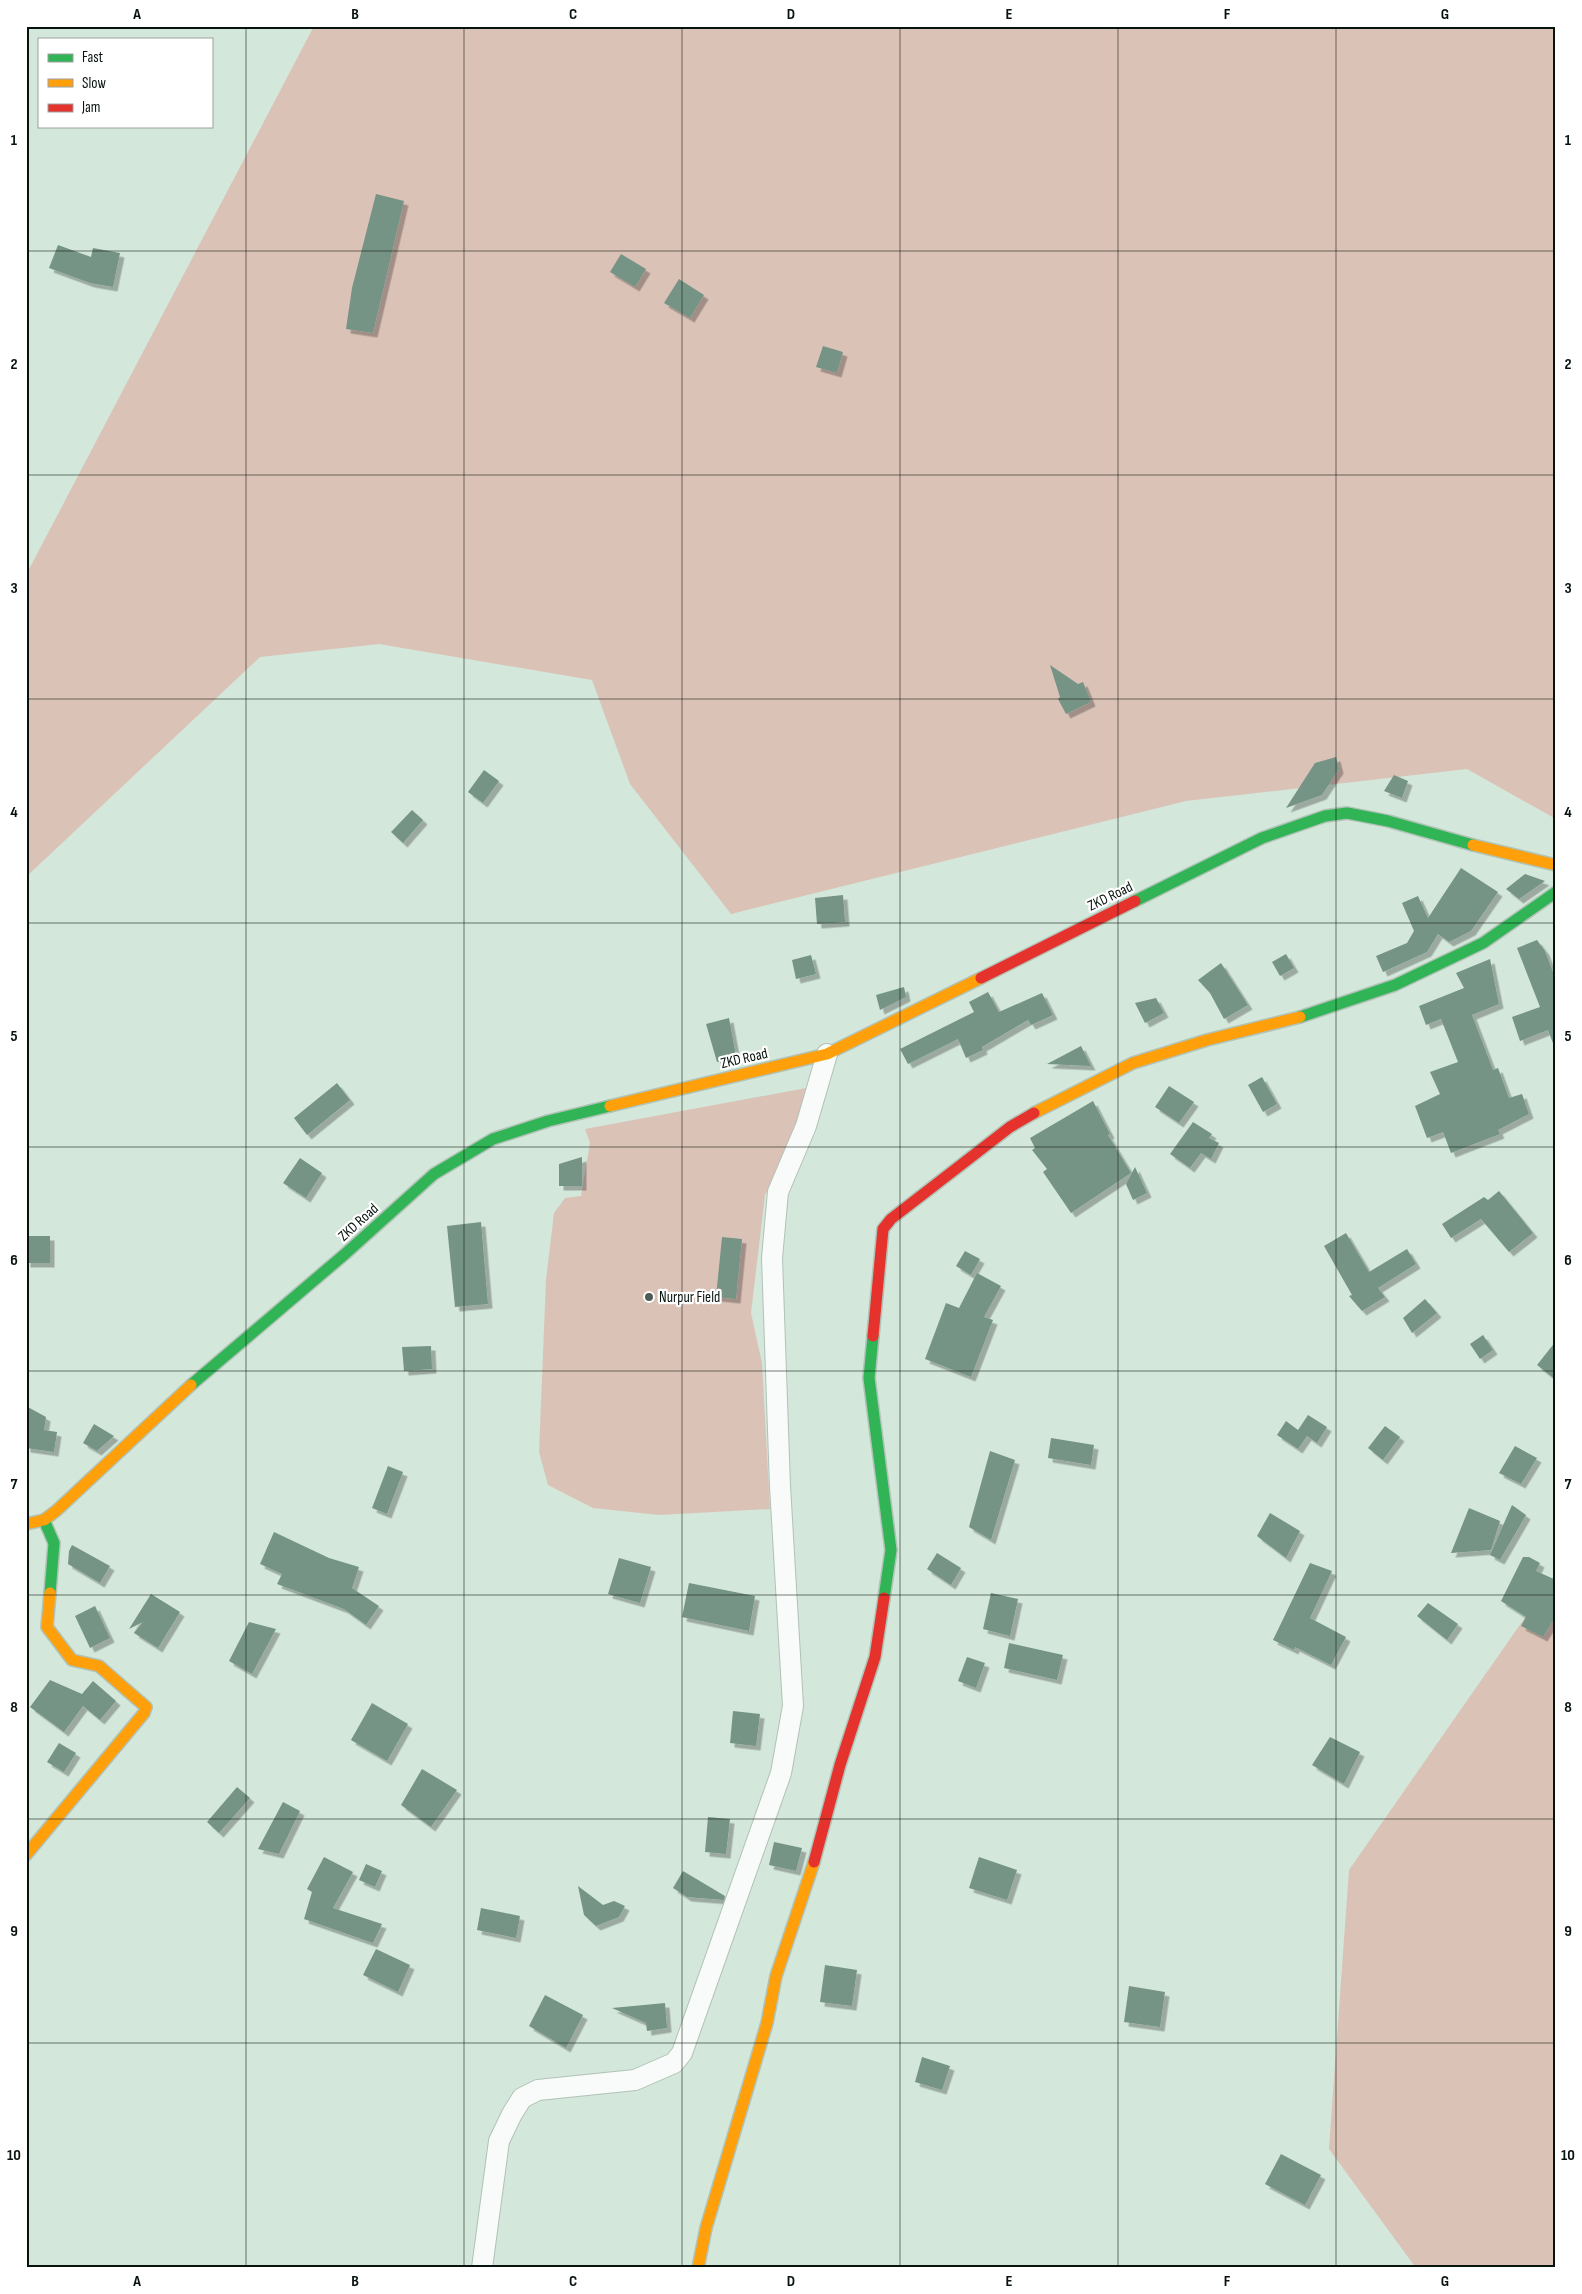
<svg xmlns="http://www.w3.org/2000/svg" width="1582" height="2294" viewBox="0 0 1582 2294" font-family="'Sofia Sans Condensed',sans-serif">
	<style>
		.green { fill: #dbc2b7 }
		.building { fill: #749485; filter: url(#shadow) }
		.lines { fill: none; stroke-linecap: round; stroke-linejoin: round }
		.street-casing { stroke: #b1c2b7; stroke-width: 22 }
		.fast-casing { stroke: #b1c2b7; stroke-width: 14 }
		.slow-casing { stroke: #b1c2b7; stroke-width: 14 }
		.jam-casing { stroke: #b1c2b7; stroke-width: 14 }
		.street { stroke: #f8fbf9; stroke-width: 20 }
		.fast { stroke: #30b455; stroke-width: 11 }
		.slow { stroke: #ff9f0a; stroke-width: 11 }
		.jam { stroke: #e5322d; stroke-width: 11 }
		.grid { fill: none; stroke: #07130c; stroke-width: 1; stroke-opacity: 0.55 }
		.poi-dot { fill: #4e5d54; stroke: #fff; stroke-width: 2 }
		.labels { text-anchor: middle; stroke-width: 4.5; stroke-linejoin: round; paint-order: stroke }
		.street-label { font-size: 15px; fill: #07130c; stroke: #fff }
		.poi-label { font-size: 15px; fill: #07130c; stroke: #fff; text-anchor: start }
		.neatline { fill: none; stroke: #07130c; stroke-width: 2 }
		.grid-label { font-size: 16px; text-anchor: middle; font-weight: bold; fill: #07130c }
	</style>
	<defs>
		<filter id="shadow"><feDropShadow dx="4.5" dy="4.5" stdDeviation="0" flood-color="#0004"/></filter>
	</defs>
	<rect width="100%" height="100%" fill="#d3e7da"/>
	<g class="green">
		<polygon points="314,26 1556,26 1556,819 1467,769 1186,801 731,914 630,784 592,680 379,644 260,657 26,877 26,575"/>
		<polygon points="817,1086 765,1195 751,1313 762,1363 770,1509 659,1515 593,1508 548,1485 539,1452 546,1280 554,1213 565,1198 581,1196 590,1143 585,1129"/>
		<polygon points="1556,1573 1556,2268 1416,2268 1329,2149 1349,1870"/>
	</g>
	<g class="building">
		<polygon points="376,194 404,201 373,333 346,329 352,288"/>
		<polygon points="58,245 91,257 93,248 120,253 113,287 90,283 49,268"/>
		<polygon points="621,254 646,269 635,287 610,272"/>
		<polygon points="679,279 704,295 690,318 664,303"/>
		<polygon points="823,346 843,352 837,373 816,367"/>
		<polygon points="1050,665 1078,684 1083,682 1091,702 1066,714 1058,699 1060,697"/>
		<polygon points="1336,757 1339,769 1322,795 1286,808 1315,763"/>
		<polygon points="484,770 499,781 483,803 468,792"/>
		<polygon points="1394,775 1408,781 1402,798 1384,791"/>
		<polygon points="412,810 423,820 403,843 391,832"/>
		<polygon points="1461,868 1498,892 1471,931 1449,942 1438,934 1427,952 1383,972 1376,956 1407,943 1414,931 1402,903 1418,896 1428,918"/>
		<polygon points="1525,874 1545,881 1519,899 1506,889"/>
		<polygon points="843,895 845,922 817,924 815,898"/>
		<polygon points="1537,940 1545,951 1556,980 1554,1046 1548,1030 1520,1041 1512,1017 1540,1007 1517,948"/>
		<polygon points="1286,954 1294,968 1280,976 1272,962"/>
		<polygon points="811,955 816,974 796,979 792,960"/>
		<polygon points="1490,959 1499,1004 1472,1015 1493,1070 1498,1068 1509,1098 1522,1094 1529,1114 1498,1130 1500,1134 1451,1153 1443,1132 1427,1138 1415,1106 1440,1094 1430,1072 1458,1062 1441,1019 1426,1025 1419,1006 1464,988 1456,973"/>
		<polygon points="1221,963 1248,1005 1224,1019 1210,993 1198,980"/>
		<polygon points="904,987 906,997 880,1010 876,995"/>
		<polygon points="988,992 999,1012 1042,993 1053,1015 1031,1025 1028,1020 982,1047 983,1050 966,1058 958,1039 908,1064 900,1049 974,1012 969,1002"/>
		<polygon points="1156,998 1164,1013 1145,1023 1135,1003"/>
		<polygon points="729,1018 736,1056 717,1062 706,1024"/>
		<polygon points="1081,1046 1091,1066 1047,1064"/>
		<polygon points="1262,1077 1277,1104 1263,1112 1248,1085"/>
		<polygon points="337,1083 350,1100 307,1135 294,1118"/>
		<polygon points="1169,1086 1194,1102 1179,1123 1155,1107"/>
		<polygon points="1093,1101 1110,1134 1108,1135 1131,1173 1071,1213 1043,1172 1047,1169 1032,1150 1035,1148 1030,1138"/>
		<polygon points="1193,1122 1212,1134 1209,1138 1219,1143 1211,1159 1201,1153 1190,1168 1170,1154"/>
		<polygon points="582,1157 582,1186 559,1186 559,1164"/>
		<polygon points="300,1158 322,1173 306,1198 283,1183"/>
		<polygon points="1135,1167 1147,1193 1133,1200 1126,1184"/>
		<polygon points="1499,1191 1533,1233 1509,1252 1481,1219 1451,1238 1442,1224 1484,1197 1488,1200"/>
		<polygon points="481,1222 488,1304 455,1307 447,1226"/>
		<polygon points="1346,1233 1369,1272 1407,1249 1416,1264 1378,1288 1385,1297 1362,1311 1349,1296 1352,1295 1324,1246"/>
		<rect x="26" y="1236" width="24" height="27"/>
		<polygon points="722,1237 742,1239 736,1299 716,1297"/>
		<polygon points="965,1251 980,1259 971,1275 956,1266"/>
		<polygon points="977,1273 1001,1286 984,1317 993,1320 971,1377 925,1359 946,1303 959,1308"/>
		<polygon points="1425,1299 1437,1313 1412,1333 1403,1318"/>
		<polygon points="1483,1335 1493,1350 1480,1359 1470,1344"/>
		<polygon points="1556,1341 1556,1380 1537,1365"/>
		<polygon points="431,1346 432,1369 404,1371 402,1347"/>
		<polygon points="26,1406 46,1417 44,1430 57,1432 54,1452 26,1448"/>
		<polygon points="1308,1415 1327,1427 1317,1443 1307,1436 1298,1449 1277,1435 1286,1421 1298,1430"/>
		<polygon points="94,1424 114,1436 97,1451 83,1443"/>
		<polygon points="1385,1426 1400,1437 1383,1460 1368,1448"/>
		<polygon points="1051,1438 1094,1445 1091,1465 1048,1458"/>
		<polygon points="1515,1446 1537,1458 1521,1484 1499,1473"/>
		<polygon points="990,1451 1015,1460 991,1540 969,1527"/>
		<polygon points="388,1466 403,1472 387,1514 372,1508"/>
		<polygon points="1512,1505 1526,1515 1500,1560 1490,1555"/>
		<polygon points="1469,1508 1500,1521 1491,1550 1451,1553"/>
		<polygon points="1270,1513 1300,1531 1286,1558 1257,1536"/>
		<polygon points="274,1532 329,1558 359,1567 352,1588 379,1606 366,1625 344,1609 277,1584 282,1574 260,1564"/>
		<polygon points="72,1545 110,1566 100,1583 68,1564 69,1551"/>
		<polygon points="937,1553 961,1568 951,1585 927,1569"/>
		<polygon points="1523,1557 1529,1557 1540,1563 1536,1571 1556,1580 1556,1616 1543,1637 1521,1626 1526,1617 1501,1601"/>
		<polygon points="619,1558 651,1567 640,1603 608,1594"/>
		<polygon points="1310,1563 1332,1571 1310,1618 1346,1637 1331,1665 1295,1647 1294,1650 1273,1640"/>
		<polygon points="689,1583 755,1596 749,1631 682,1617"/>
		<polygon points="991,1593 1018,1599 1010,1636 983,1629"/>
		<polygon points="151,1594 180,1612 158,1648 134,1633 143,1622 129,1629"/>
		<polygon points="1428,1603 1458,1624 1447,1640 1417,1616"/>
		<polygon points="95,1606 110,1638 90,1648 75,1616"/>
		<polygon points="249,1622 276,1629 252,1674 229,1661"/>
		<polygon points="1009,1643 1063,1655 1057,1680 1004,1668"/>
		<polygon points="967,1657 985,1663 976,1688 958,1681"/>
		<polygon points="50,1680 82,1694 93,1681 116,1701 100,1720 83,1706 64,1732 30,1707"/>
		<polygon points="372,1703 408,1724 387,1761 351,1740"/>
		<polygon points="733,1711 760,1714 756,1746 730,1743"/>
		<polygon points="1330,1737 1360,1752 1344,1784 1312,1765"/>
		<polygon points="59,1743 76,1753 64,1772 47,1762"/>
		<polygon points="422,1769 457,1790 431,1827 401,1805"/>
		<polygon points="237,1787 250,1798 219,1833 207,1822"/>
		<polygon points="283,1802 300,1811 279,1854 258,1849"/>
		<polygon points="708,1817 730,1819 726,1854 705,1852"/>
		<polygon points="774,1842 802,1848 796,1871 769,1865"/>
		<polygon points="324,1857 353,1872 333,1908 382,1924 373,1943 304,1919 312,1892 307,1889"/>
		<polygon points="979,1857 1017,1870 1007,1900 969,1888"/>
		<polygon points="366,1864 382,1871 375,1887 359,1880"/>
		<polygon points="683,1871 725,1896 724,1900 687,1897 673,1888"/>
		<polygon points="578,1886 603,1905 614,1901 625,1906 619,1917 596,1926 584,1915"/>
		<polygon points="481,1908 520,1916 516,1938 477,1930"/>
		<polygon points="376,1949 410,1965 398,1992 363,1975"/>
		<polygon points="825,1965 857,1970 852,2006 820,2002"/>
		<polygon points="1129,1986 1165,1992 1160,2027 1124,2022"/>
		<polygon points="545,1995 583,2015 566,2048 529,2026"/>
		<polygon points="665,2003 667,2028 647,2031 646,2023 612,2008"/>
		<polygon points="922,2057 950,2066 942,2090 915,2082"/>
		<polygon points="1281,2154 1321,2175 1305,2205 1265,2184"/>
	</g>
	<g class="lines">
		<g class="street-casing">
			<polyline id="street" points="482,2268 499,2141 512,2114 522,2098 538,2090 635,2080 674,2063 682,2053 781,1773 793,1706 780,1486 772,1258 778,1192 806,1126 827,1054"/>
		</g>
		<g class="fast-casing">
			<g id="fast">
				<polyline points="1135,901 1262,838 1325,816 1347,813 1388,821 1473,845"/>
				<polyline points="1300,1017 1395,985 1483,943 1556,892"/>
				<polyline points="873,1336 869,1378 891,1550 884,1598"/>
				<polyline points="191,1385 345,1254 434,1174 493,1139 548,1121 610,1106"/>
				<polyline points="44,1520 54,1543 50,1593"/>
			</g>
		</g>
		<g class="slow-casing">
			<g id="slow">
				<polyline points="1473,845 1556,865"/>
				<polyline points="610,1106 827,1054 981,978"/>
				<polyline points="1034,1113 1133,1063 1207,1040 1300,1017"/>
				<polyline points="26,1524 44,1520 56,1511 191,1385"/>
				<polyline points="26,1855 144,1713 146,1707 99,1666 72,1660 47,1627 50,1593"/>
				<polyline points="698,2268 706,2228 767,2023 776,1976 814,1862"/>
			</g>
		</g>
		<g class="jam-casing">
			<g id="jam">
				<polyline points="981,978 1135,901"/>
				<polyline points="873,1336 883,1229 891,1219 1010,1127 1034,1113"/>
				<polyline points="814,1862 840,1765 875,1657 884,1598"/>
			</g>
		</g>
		<use href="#street" class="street"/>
		<use href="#fast" class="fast"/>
		<use href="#slow" class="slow"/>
		<use href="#jam" class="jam"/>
	</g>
	<path class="grid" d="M246,26V2268M464,26V2268M682,26V2268M900,26V2268M1118,26V2268M1336,26V2268M26,251H1556M26,475H1556M26,699H1556M26,923H1556M26,1147H1556M26,1371H1556M26,1595H1556M26,1819H1556M26,2043H1556"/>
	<circle class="poi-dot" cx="649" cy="1297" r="5"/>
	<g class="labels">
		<g class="street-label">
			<text transform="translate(1110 896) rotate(-26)" y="5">ZKD Road</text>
			<text transform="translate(744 1058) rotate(-13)" y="5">ZKD Road</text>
			<text transform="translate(358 1222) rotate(-42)" y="5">ZKD Road</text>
		</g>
		<g class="poi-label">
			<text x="659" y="1302">Nurpur Field</text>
		</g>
	</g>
	<rect width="1582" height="2294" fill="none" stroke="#ffffff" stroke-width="55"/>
	<rect x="38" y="38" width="175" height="90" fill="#ffffff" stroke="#9ca19e"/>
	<rect x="48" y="54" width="25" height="8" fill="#30b455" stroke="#9ca19e"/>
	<text x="82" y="62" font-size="15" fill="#07130c">Fast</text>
	<rect x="48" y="79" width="25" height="8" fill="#ff9f0a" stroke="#9ca19e"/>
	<text x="82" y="88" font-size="15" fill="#07130c">Slow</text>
	<rect x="48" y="104" width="25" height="8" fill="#e5322d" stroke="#9ca19e"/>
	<text x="82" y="112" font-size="15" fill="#07130c">Jam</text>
	<rect x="28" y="28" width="1526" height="2238" class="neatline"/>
	<g class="grid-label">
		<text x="137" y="19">A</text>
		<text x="355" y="19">B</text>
		<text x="573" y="19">C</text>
		<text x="791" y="19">D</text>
		<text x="1009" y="19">E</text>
		<text x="1227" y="19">F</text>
		<text x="1445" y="19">G</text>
		<text x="14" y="145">1</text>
		<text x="1568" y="145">1</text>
		<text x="14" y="369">2</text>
		<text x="1568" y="369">2</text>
		<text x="14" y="593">3</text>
		<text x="1568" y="593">3</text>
		<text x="14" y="817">4</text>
		<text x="1568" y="817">4</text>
		<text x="14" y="1041">5</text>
		<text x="1568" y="1041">5</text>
		<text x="14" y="1265">6</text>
		<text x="1568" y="1265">6</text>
		<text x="14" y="1489">7</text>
		<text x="1568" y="1489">7</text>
		<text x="14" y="1712">8</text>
		<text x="1568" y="1712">8</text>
		<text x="14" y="1936">9</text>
		<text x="1568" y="1936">9</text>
		<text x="14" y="2160">10</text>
		<text x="1568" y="2160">10</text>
		<text x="137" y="2286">A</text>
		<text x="355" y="2286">B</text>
		<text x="573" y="2286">C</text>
		<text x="791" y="2286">D</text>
		<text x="1009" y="2286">E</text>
		<text x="1227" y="2286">F</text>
		<text x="1445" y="2286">G</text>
	</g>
</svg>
